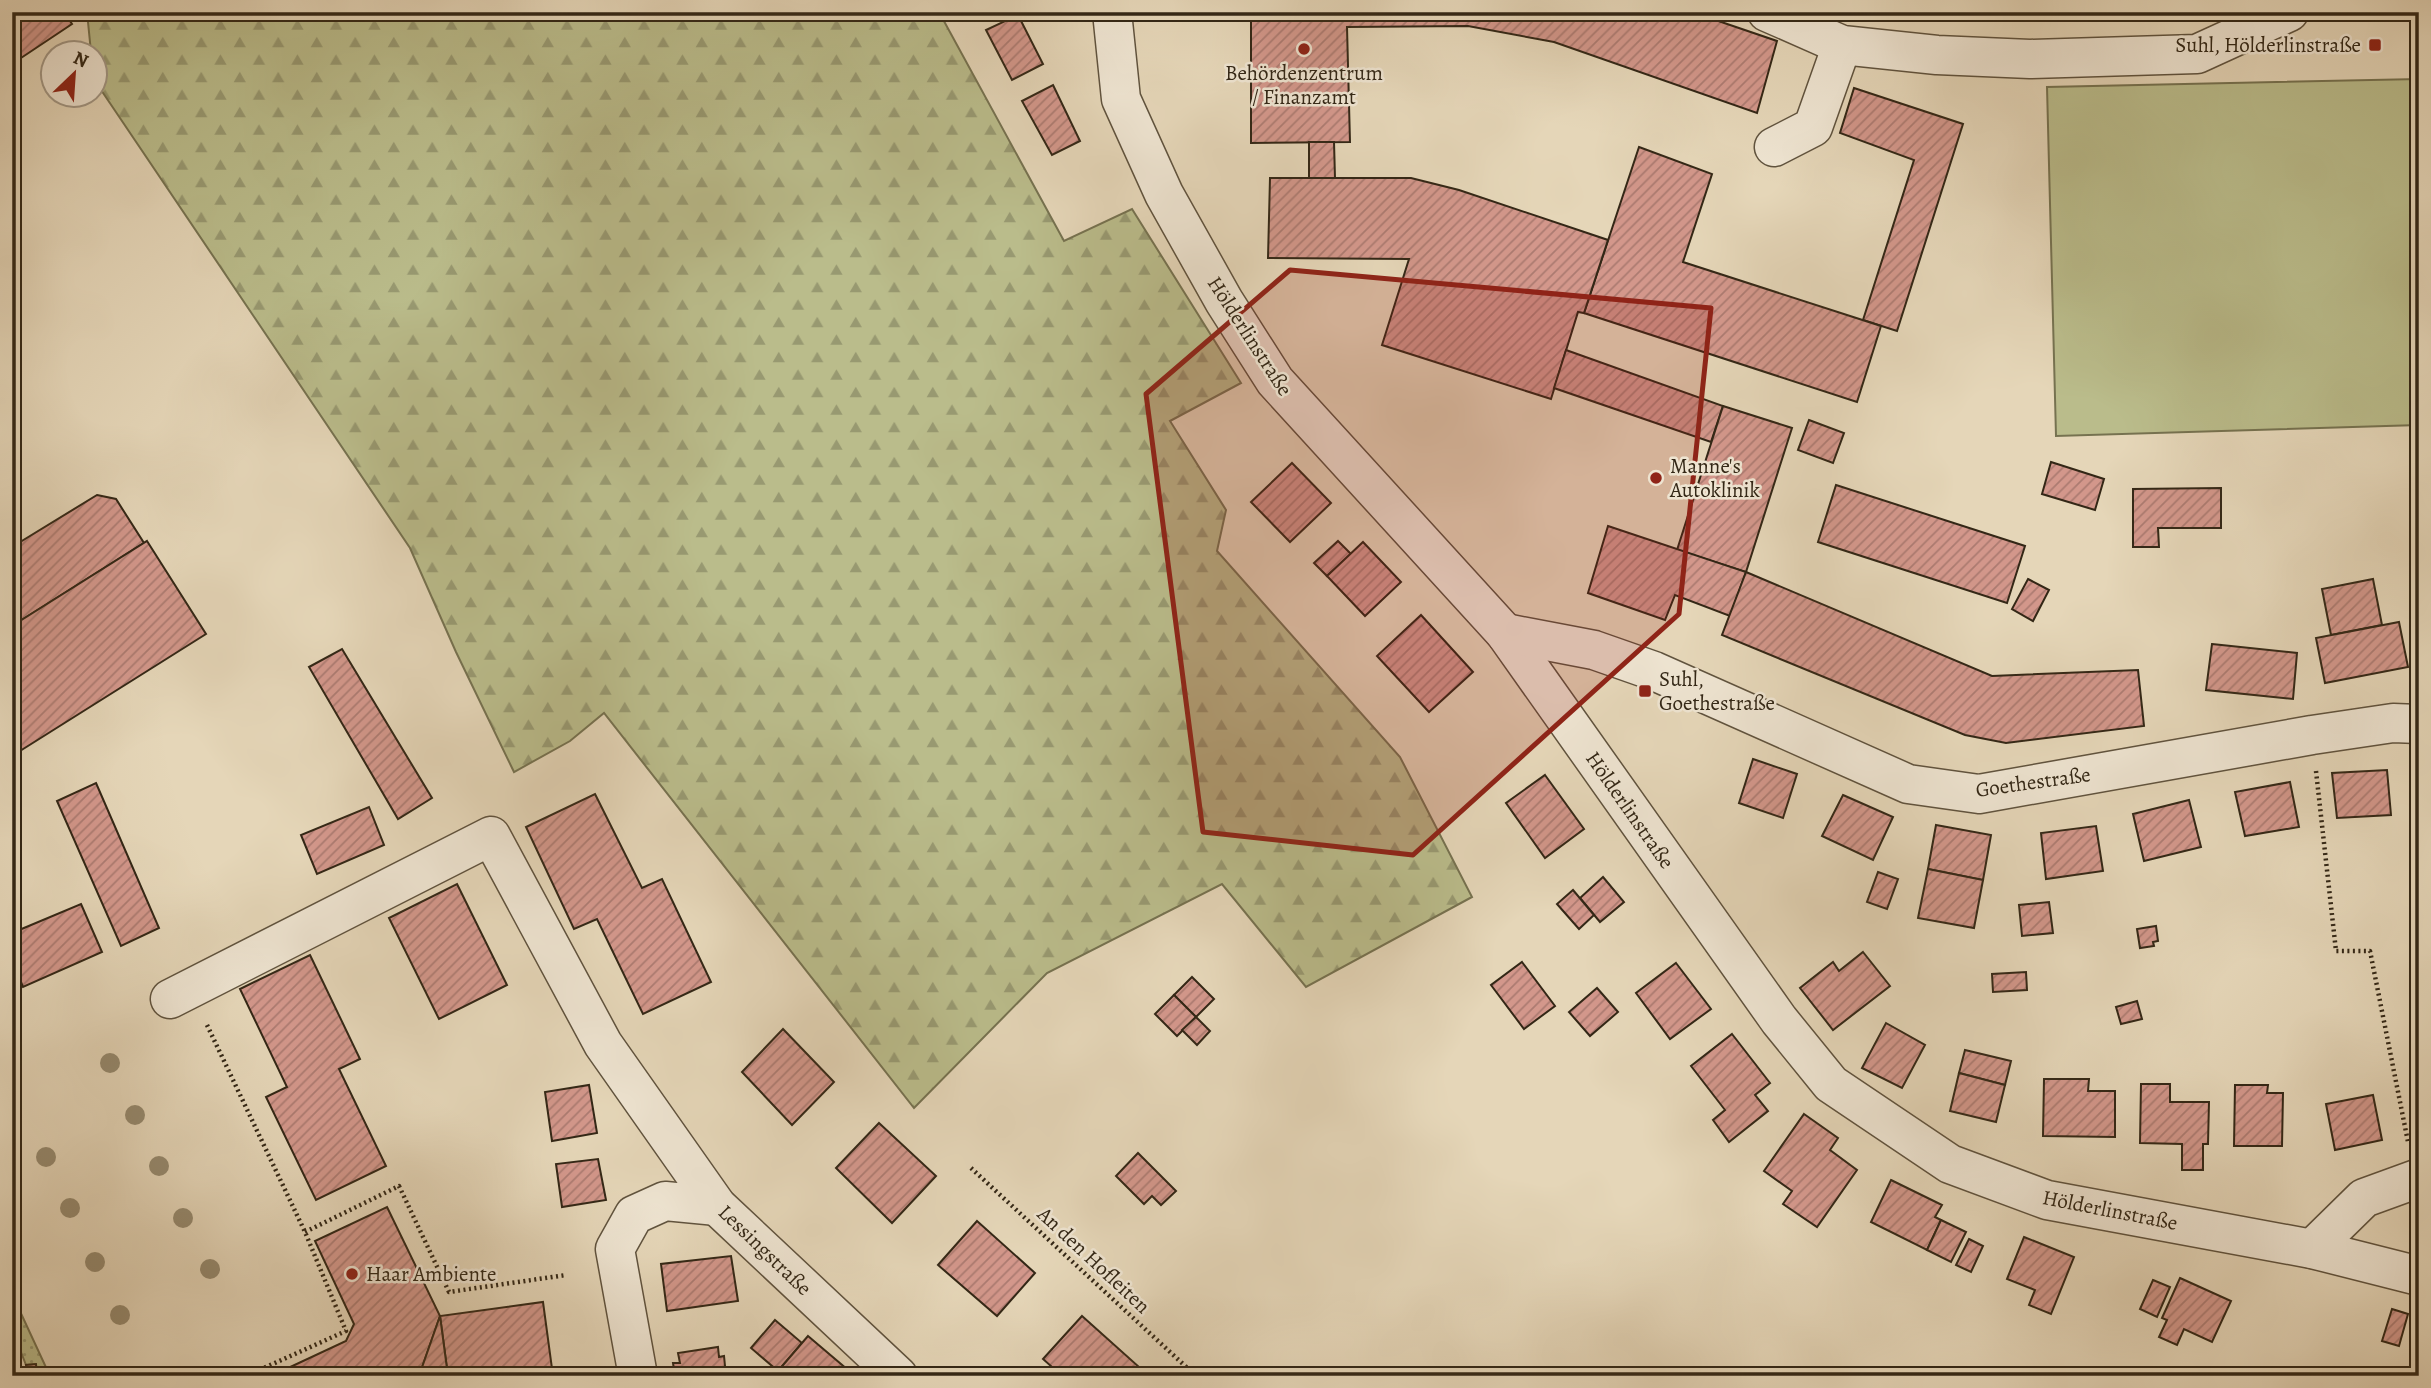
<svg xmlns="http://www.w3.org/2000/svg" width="2431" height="1388" viewBox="0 0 2431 1388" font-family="Alegreya,serif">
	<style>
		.green { fill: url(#green-dots); stroke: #767250; stroke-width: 2 }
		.forest { fill: url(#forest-firs); stroke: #767250; stroke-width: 2 }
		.pitch { fill: #babc8b; stroke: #767250; stroke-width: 2 }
		.building { fill: url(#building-hatch); stroke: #332716; stroke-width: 2 }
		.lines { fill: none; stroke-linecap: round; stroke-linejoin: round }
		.minor-casing { stroke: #60533e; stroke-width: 41 }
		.path { stroke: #332716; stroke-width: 4.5; stroke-dasharray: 2 3.5; stroke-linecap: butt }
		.minor { stroke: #eee4d1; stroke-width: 38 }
		.tree { fill: #968a6f }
		.marked { fill: #8f2418; fill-opacity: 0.2; stroke: #8f2418; stroke-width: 5; stroke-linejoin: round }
		.poi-dot { fill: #8f2418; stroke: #eee4d1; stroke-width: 2.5 }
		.labels { text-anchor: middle; stroke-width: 5; stroke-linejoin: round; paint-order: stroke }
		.poi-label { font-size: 21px; fill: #332716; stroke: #eee4d1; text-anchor: start }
		.street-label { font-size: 21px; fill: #332716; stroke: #eee4d1 }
	</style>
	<defs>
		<pattern id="green-dots" width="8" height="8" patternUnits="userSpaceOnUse" patternTransform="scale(1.75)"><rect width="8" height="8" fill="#babc8b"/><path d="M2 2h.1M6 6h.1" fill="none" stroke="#989971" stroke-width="1.8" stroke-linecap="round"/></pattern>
		<pattern id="forest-firs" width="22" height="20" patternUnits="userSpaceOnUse" patternTransform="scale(1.75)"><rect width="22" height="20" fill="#babc8b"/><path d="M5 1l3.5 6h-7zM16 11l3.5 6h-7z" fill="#989971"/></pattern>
		<pattern id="building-hatch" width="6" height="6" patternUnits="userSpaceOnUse" patternTransform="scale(1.75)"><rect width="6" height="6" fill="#d3978b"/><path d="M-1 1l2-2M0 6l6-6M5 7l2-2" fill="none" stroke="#ac7b71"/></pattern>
	</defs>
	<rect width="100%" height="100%" fill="#e5d6b8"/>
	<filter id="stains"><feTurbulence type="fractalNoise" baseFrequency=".00286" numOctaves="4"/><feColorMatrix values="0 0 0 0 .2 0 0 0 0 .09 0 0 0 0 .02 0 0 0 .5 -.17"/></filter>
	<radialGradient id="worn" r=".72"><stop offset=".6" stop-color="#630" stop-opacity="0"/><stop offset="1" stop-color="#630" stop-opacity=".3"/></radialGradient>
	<polygon class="green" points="12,1294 50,1376 37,1376 35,1364 26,1365 12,1329"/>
	<polygon class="forest" points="87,12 939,12 1064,241 1132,209 1241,383 1170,421 1226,510 1217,551 1400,757 1472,897 1306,987 1222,884 1047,973 914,1108 604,713 570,741 514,772 456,652 410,548 95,81 94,52 91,52"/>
	<polygon class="pitch" points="2419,79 2419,425 2056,436 2047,87"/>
	<g class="building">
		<polygon points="12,12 64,12 72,24 12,64"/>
		<polygon points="978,12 996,12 981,20"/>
		<polygon points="1251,12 1692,12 1777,41 1757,113 1554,42 1468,26 1347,27 1350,142 1251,143"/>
		<polygon points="1018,15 1043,64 1012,80 986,30"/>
		<polygon points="1053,85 1080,141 1052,155 1022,101"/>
		<polygon points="1854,88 1963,124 1897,331 1863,320 1914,160 1840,133"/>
		<polygon points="1309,142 1334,142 1335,178 1309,178"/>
		<polygon points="1639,147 1712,174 1683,262 1881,326 1857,402 1584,313"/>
		<polygon points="1270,178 1411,178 1459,190 1608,240 1584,313 1578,312 1551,399 1382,345 1409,259 1268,258"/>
		<polygon points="1566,350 1723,406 1711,442 1554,388"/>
		<polygon points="1723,406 1792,428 1746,572 1677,550"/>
		<polygon points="1809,420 1844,433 1833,463 1798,450"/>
		<polygon points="2051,462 2104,479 2095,510 2042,494"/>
		<polygon points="1292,463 1331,503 1290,542 1251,502"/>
		<polygon points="1836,485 2025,546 2007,603 1818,542"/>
		<polygon points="2221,488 2221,528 2158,528 2159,547 2133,547 2133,489"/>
		<polygon points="97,495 116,499 144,543 12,626 12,547"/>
		<polygon points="1608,526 1746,572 1730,616 1675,595 1665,620 1588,593"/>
		<polygon points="147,541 206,634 12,756 12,626"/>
		<polygon points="1338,541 1351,554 1327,576 1314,563"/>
		<polygon points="1363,542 1401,582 1365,616 1327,576"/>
		<polygon points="1746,572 1992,676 2138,670 2144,726 2006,743 1965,735 1722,635"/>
		<polygon points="2028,579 2049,590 2033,621 2012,609"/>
		<polygon points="2373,579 2382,625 2331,635 2322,589"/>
		<polygon points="1421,615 1473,672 1429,712 1377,656"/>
		<polygon points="2399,622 2408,667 2325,683 2316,638"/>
		<polygon points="2212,644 2297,653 2293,699 2206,690"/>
		<polygon points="342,649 432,798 398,819 309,667"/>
		<polygon points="1753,759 1797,774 1783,818 1739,803"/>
		<polygon points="2387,770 2391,815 2337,818 2332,773"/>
		<polygon points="1545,775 1584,829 1545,858 1506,803"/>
		<polygon points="2290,782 2299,827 2245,836 2235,792"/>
		<polygon points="96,783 159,928 121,946 57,801"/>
		<polygon points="595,794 642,888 662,879 711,982 643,1014 597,919 574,929 526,827"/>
		<polygon points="1843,795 1893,817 1873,860 1822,836"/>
		<polygon points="2189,800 2201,847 2144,861 2133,814"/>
		<polygon points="369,807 384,845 317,874 301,835"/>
		<polygon points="1936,825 1991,835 1983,880 1928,869"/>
		<polygon points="2096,826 2103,871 2046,879 2041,833"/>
		<polygon points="1928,869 1983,880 1974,928 1918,918"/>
		<polygon points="1878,872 1898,879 1887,909 1867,902"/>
		<polygon points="1603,877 1624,902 1600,922 1580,898"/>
		<polygon points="457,884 507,985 439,1019 389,918"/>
		<polygon points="1573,890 1594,915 1579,929 1557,904"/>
		<polygon points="2049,902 2053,933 2022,936 2019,905"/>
		<polygon points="81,904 102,952 23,987 12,960 12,933"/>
		<polygon points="2156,926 2158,941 2153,942 2154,946 2140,948 2137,929"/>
		<polygon points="1863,952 1890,986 1833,1030 1800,988 1833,962 1839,971"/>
		<polygon points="310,955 360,1059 339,1069 386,1166 316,1200 266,1097 287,1087 240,989"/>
		<polygon points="1522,962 1555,1006 1524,1029 1491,985"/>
		<polygon points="1676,963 1711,1009 1670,1039 1636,993"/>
		<polygon points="2026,972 2027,990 1993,992 1992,974"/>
		<polygon points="1192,977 1214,999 1196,1017 1174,995"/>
		<polygon points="1597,988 1618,1012 1590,1036 1569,1012"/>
		<polygon points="1174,995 1196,1017 1177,1036 1155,1014"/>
		<polygon points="2137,1001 2142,1019 2121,1024 2116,1007"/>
		<polygon points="1196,1017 1210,1031 1197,1045 1182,1030"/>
		<polygon points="1886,1023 1925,1045 1902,1088 1862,1068"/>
		<polygon points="783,1029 834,1082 792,1125 742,1072"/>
		<polygon points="1732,1034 1770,1083 1755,1095 1768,1111 1729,1142 1713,1120 1725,1110 1691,1066"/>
		<polygon points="1965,1050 2011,1061 2005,1085 1959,1073"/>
		<polygon points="2419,1054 2419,1093 2412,1055"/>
		<polygon points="1959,1073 2005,1085 1996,1122 1950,1111"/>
		<polygon points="2044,1079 2089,1079 2088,1091 2115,1091 2115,1137 2043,1136"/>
		<polygon points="2141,1084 2170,1084 2170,1102 2209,1102 2208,1144 2203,1144 2203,1170 2182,1170 2182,1144 2140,1143"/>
		<polygon points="589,1085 597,1133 552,1141 545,1092"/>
		<polygon points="2235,1085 2268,1085 2267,1093 2283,1093 2282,1146 2234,1146"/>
		<polygon points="2373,1095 2382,1140 2335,1150 2326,1104"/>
		<polygon points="1804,1114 1838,1138 1830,1150 1857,1170 1817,1227 1783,1204 1792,1191 1764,1171"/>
		<polygon points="879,1123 936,1176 892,1223 836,1168"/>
		<polygon points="1138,1153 1176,1191 1161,1205 1152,1196 1144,1204 1116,1176"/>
		<polygon points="598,1159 606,1200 562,1207 556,1164"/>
		<polygon points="1891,1180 1942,1205 1935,1217 1941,1220 1927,1250 1871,1222"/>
		<polygon points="387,1207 440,1316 419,1376 271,1376 346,1341 354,1324 315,1241"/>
		<polygon points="1941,1220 1966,1232 1951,1262 1927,1250"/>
		<polygon points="977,1221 1035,1273 997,1316 938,1265"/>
		<polygon points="2024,1237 2074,1257 2051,1314 2029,1305 2035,1290 2007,1279"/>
		<polygon points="1969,1239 1983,1246 1971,1272 1956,1265"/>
		<polygon points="731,1256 738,1301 667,1311 661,1264"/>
		<polygon points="2180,1278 2231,1301 2212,1342 2184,1329 2177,1345 2159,1337 2167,1320 2162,1318"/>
		<polygon points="2153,1280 2170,1287 2157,1317 2140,1309"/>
		<polygon points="543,1302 553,1376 448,1376 440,1316"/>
		<polygon points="2392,1309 2408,1314 2399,1346 2382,1341"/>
		<polygon points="440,1316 448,1376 419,1376"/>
		<polygon points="1082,1316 1139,1367 1131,1376 1062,1376 1043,1359"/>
		<polygon points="775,1320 802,1343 778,1371 751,1348"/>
		<polygon points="808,1336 848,1370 844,1376 783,1376 778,1371"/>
		<polygon points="718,1347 719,1357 724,1356 726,1376 675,1376 673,1363 680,1363 678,1353"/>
		<polygon points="36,1364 37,1376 28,1376 26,1365"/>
		<polygon points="1965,1369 1967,1376 1935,1376"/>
	</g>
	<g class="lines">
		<g class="minor-casing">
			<g id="minor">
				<polyline points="1112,12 1121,99 1164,194 1224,301 1275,381 1505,633 1779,1020 1831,1084 1950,1164 2047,1200 2312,1249 2419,1276"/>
				<polyline points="1767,12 1842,45 1937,55 2030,59 2197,54 2289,12"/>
				<polyline points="1774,147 1813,127 1842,45"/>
				<polyline points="1505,633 1594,650 1654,671 1908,784 1979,794 2312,735 2393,723 2419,724"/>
				<polyline points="170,999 491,836 603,1044 717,1206 898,1376"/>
				<polyline points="2312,1249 2364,1198 2419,1178"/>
				<polyline points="638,1376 615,1249 634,1215 665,1201 717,1206"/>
			</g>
		</g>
		<g class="path">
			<polyline points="2316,771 2336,951 2370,951 2408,1142"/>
			<polyline points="207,1025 305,1232 346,1331 246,1376"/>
			<polyline points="971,1168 1196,1376"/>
			<polyline points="305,1232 399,1186 449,1292 566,1275"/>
		</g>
		<use href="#minor" class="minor"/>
	</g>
	<g class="tree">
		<circle cx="110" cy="1063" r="10"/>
		<circle cx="135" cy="1115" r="10"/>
		<circle cx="46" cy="1157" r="10"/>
		<circle cx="159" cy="1166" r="10"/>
		<circle cx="70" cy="1208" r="10"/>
		<circle cx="183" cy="1218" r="10"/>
		<circle cx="95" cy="1262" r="10"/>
		<circle cx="210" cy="1269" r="10"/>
		<circle cx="120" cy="1315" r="10"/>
	</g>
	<path class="marked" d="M1290,270L1711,308L1679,614L1413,855L1203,832L1146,394Z"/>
	<g class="poi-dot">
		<rect x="2368" y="38" width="14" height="14" rx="3.5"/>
		<circle cx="1304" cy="49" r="7"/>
		<circle cx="1656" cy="478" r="7"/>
		<rect x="1638" y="684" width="14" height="14" rx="3.5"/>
		<circle cx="352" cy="1274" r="7"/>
	</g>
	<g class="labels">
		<g class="poi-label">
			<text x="2361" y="52" text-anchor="end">Suhl, Hölderlinstraße</text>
			<text x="1304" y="80" text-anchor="middle">Behördenzentrum<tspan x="1304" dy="24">/ Finanzamt</tspan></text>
			<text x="1670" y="473">Manne's<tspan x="1670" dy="24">Autoklinik</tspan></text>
			<text x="1659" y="686">Suhl,<tspan x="1659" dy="24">Goethestraße</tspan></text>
			<text x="366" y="1281">Haar Ambiente</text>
		</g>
		<g class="street-label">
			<text transform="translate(1250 336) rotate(57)" y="7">Hölderlinstraße</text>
			<text transform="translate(2033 782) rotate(-8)" y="7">Goethestraße</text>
			<text transform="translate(1630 810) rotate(55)" y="7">Hölderlinstraße</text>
			<text transform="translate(2110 1210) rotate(11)" y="7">Hölderlinstraße</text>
			<text transform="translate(765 1250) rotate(44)" y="7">Lessingstraße</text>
			<text transform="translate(1094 1260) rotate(43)" y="7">An den Hofleiten</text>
		</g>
	</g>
	<rect width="2431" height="1388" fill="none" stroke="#e5d6b8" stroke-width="42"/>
	<rect x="14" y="14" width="2403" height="1360" fill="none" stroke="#332716" stroke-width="3.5"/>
	<rect x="21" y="21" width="2389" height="1346" fill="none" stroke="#332716" stroke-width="2"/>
	<g transform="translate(74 74) rotate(25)"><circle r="33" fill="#eee4d1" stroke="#a39886" stroke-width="2"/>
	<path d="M0-5L12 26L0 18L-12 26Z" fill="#8f2418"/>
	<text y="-10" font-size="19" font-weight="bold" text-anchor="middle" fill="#332716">N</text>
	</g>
	<rect width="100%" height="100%" filter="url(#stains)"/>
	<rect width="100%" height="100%" fill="url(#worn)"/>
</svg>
